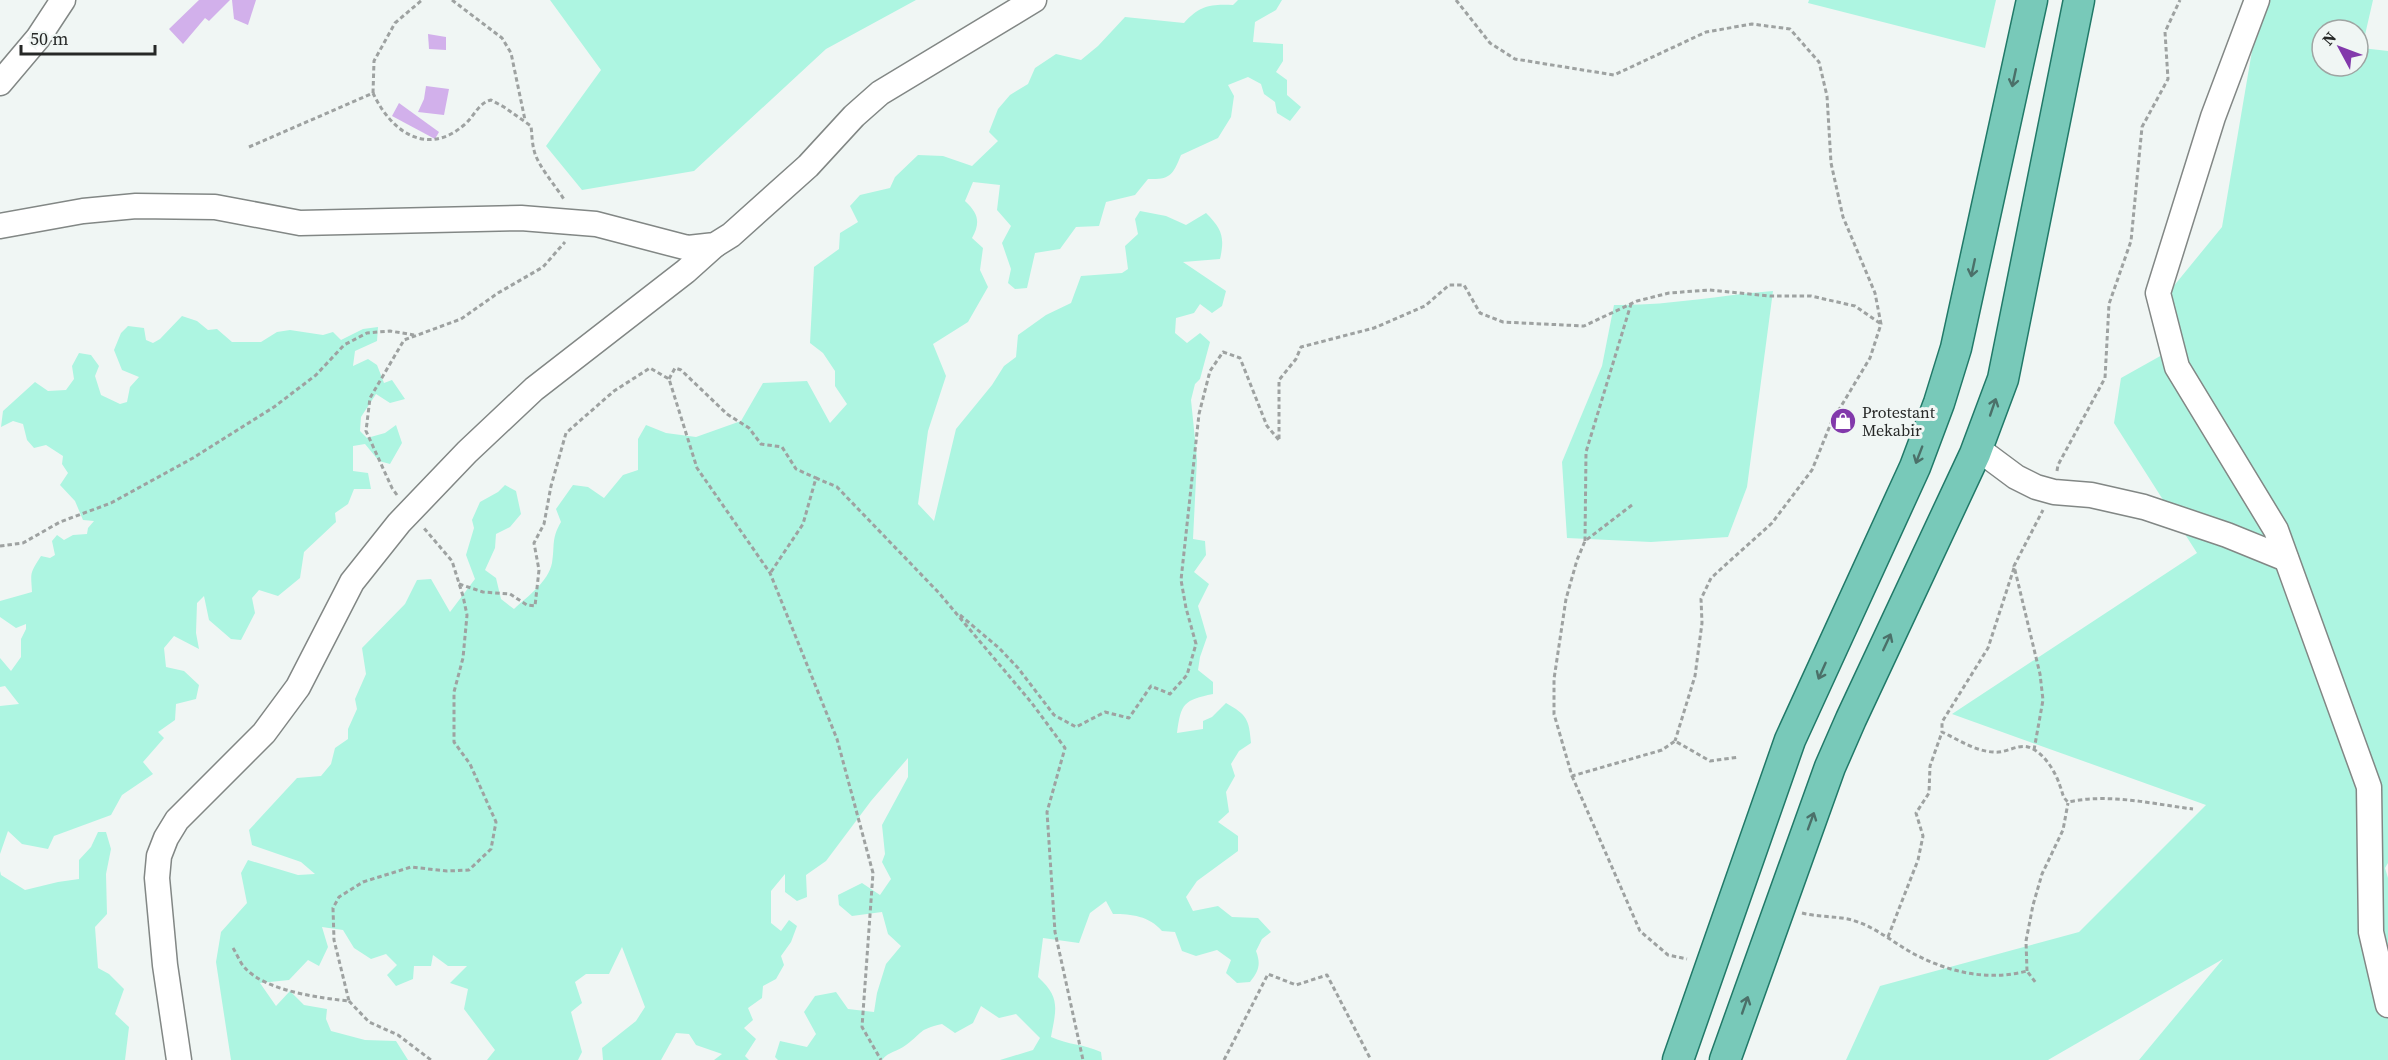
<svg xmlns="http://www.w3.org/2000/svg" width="2388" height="1060" viewBox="0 0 2388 1060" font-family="'Source Serif 4',serif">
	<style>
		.green { fill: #adf5e1; fill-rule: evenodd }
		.building { fill: #d2b0eb }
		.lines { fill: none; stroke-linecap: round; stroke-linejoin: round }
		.minor-casing { stroke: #828785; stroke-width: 27 }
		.major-casing { stroke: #217968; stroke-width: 33 }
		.path { stroke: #9ea2a1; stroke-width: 3; stroke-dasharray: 4.5 3; stroke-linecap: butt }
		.minor { stroke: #fff; stroke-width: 24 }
		.major { stroke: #78c9b9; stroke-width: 30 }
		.oneway { stroke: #4b7069 }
		.labels { text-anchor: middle; stroke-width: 6; stroke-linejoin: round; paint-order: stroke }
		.poi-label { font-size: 16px; fill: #262827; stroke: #f0f6f4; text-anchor: start }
	</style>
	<rect width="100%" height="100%" fill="#f0f6f4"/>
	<g class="green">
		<polygon points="550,0 916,0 826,49 694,171 582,190 546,146 601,70"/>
		<path d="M1238,0H1282L1276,10L1255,22L1253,42L1283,44V61L1276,72L1287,80V95L1301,107L1290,121L1277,113L1275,102L1264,94L1261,84L1248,77L1228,85L1234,96L1231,117L1218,138L1181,155C1173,175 1170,180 1148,179L1135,195L1106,202L1099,226L1076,227L1060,249L1035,253L1027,288L1015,289L1008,283L1011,269L1002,243L1011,226L997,210L1000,185L973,182L965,201C978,213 981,222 972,238L983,248L980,270L988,287L968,322L933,344L946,376L928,431L918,504L934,521L956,429L992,385L1004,366L1016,357L1018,335L1046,315L1071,303L1081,276L1122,273L1128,269L1125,246L1138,234L1135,219L1140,211L1166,216L1186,225L1206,213C1222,229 1225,237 1220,259L1183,262L1226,291L1222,306L1212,313L1200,304L1194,313L1176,318L1175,333L1187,343L1200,333L1210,342L1200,379L1195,384L1191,400L1197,459L1193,539L1205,541L1206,555L1194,572L1209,584L1198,606L1207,637L1200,657L1198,670L1213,682V694C1184,700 1181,703 1177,733L1203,729V721L1212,717L1226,703C1247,715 1249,719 1251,743L1239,751L1231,764L1235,776L1226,792L1229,812L1218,822L1238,836V851L1197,881L1186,897L1193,911L1218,906L1232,917L1258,918L1271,932L1262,939L1256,951C1261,964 1259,971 1250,982L1237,983L1226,973L1231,960L1217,950L1196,956L1182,951L1175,932L1162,931C1149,916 1132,914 1113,914L1106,901L1090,913L1079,943L1043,938L1038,977C1061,998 1056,1009 1051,1037C1068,1045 1084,1044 1101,1052L1102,1060H1000L1033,1050L1040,1038L1016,1014L999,1018L981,1006L973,1023L955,1033L942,1024C917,1030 924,1032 906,1045C897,1052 889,1051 882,1060H778L775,1057L780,1041L807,1047L816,1034L804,1012L815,996L836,992L848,1009L874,1012L877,993L886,964L901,946L888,934L882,912L852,916L839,905L838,895L862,883L880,895L891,879L882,862L885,854L882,825L908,777V758L871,801L826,861L806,875L807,897L797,901L785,892V874L771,891V923L781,931L789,920L797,926L791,942L781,956L784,965L776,979L763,986L762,998L748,1008L753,1020L744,1028L756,1039L745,1056L749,1060H714L722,1054L696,1045L689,1034L676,1033L661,1060H603L602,1048L636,1021L645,1007L622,947L609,974H586L575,982L582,1003L571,1012L582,1052L578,1060H487L495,1050L464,1009L468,989L450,983L467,966H448L433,955L431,966H414L413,979L396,986L387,975L397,965L386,954L371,959L354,948L343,930L322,927L328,947L319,966L308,960L289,980L260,983L276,1006L290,991L304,1005L327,1009L326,1019L331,1031L365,1040L396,1041L408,1060H231L216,962L221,932L247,903L241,873L248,860L298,875L315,874L301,862L252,845L249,830L297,778L321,776L331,764L335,748L348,739V729L357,709L355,699L366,674L362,648L405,604L417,580L431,579L450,612L475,579L466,555L474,528L472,520L480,502L498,492L505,485L516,491L521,514L510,527L496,534L495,548L485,570L496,578L501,599L514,609C528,596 548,582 552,563C555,545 551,539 561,522L556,509L573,485L588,487L604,498L623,475L638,470V439L646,425L666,433L696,437L741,421L763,383L807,381L830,423L847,404L835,386V371L823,353L810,343L814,267L839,249L840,233L858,222L850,206L860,195L890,188L895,177L918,155L943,156L972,166L998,141L989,132L998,109L1010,95L1028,84L1035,68L1056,54L1081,60L1098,46L1125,17L1184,23C1200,5 1211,4 1233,5Z"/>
		<polygon points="1809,0 1996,0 1985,48 1808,3"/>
		<path d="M2269,0H2373L2362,48L2388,51V863L2385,868L2388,878V1060H2139L2223,959L2048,1060H1846L1880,986L2079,932L2206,805L1952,714L2197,553L2114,423L2121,378L2180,345L2168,293L2222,227L2253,45ZM2322,30H2358V66H2322Z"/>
		<path d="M1773,291L1747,487L1728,537L1651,542L1567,538L1562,462L1602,366L1614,305C1668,306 1720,295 1773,291Z"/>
		<path d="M182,316L197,321L208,330L217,329L232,342H261L277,332L290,330L323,335L333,332L341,340L363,329L378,327L377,341L355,351L353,366L368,359L377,365L384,383L392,380L405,399L390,403L376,394L361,417L360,431L367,438L385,433L396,425L402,443L390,464L379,461L365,444L353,446V471L368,473L371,489H354L348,504L335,513L336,522L304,552L300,578L278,596L259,590L252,598L255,613L241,640L231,639L209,620L204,596L197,603L196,633L199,649L174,636L164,648L166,667L184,671L199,685L196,699L176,704L175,720L158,732L164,738L143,762L153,774L122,795L111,815L54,836L48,849L22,844L8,831L0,854V706L19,704L5,686L0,687V658L11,671L21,657V639L26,629V624L16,628L0,617V601L32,592C31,572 29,575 41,556L50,558L55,555L52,541L57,535L64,540L73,535L87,534L88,528L94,521L83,520L75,501L60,485L68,473L62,464L63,456L46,445L34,448L27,440L23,424L13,421L1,427L3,411L35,382L48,391L66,390L74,379L72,366L79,353L91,355L99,366L95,376L101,395L120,404L127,402L130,387L139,377L122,370L114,350L121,333L128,326L144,328L146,340L153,343L160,339Z"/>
		<polygon points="98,832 106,832 111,849 106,874 107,914 95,927 98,968 109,974 124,989 115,1014 129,1027 125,1060 0,1060 0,871 1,875 25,890 58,882 79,879 79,860 91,847"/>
	</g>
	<g class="building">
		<polygon points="199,0 230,0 209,21 205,18 183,44 169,29"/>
		<polygon points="232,0 256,0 248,25 234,19"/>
		<polygon points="428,34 446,37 446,50 429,49"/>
		<polygon points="426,86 449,89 444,115 418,112 424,99"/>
		<polygon points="399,103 439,132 435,139 392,116"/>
	</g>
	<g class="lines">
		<g class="minor-casing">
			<g id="minor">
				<polyline points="2257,0 2213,117 2158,293 2177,367 2276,530 2369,787 2371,932 2388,1005"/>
				<polyline points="0,83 38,38 63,0"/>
				<polyline points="0,226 83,211 136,206 215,207 300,223 521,218 596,224 688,248 715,245 731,235 808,166 854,116 880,93 1034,0"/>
				<polyline points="1977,448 2016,477 2036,487 2054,492 2091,495 2144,507 2227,535 2286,559"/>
				<polyline points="179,1060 165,965 157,878 159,856 166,838 177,820 264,733 298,687 352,582 399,523 467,452 534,389 686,271 715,245"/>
			</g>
		</g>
		<g class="major-casing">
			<g id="major">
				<polyline points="1678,1060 1790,740 1915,467 1939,403 1956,348 2032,0"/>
				<polyline points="1725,1060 1830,767 1851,719 1975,454 2003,379 2079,0"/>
			</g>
		</g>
		<g class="path">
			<polyline points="452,0 502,38 511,53 525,120"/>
			<polyline points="1456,0 1490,43 1515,59 1614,75 1706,32 1752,24 1790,29 1819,62 1827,96 1831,163 1843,217 1875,293 1881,324 1870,358 1831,423 1812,470 1772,523 1711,578 1701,599 1702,623 1695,676 1675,741"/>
			<polyline points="373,93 374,61 395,23 422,0"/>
			<path d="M249,147L373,93C391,132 427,157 464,125C474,117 478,103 491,100L504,107L531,126C532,134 532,143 534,150C537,165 556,186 565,201"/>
			<polyline points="669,379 675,368 681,370 727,414 749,428 761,444 782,447 796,469 816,478"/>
			<polyline points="1279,439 1279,380 1296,359 1301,347 1374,328 1425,306 1449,285 1464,285 1480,313 1503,322 1584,326 1637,301 1669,293 1709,290 1770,296 1811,296 1855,306 1881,324"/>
			<polyline points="2057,471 2058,465 2105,378 2109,304 2131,241 2142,127 2168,79 2165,32 2180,0"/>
			<polyline points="397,495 392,488 366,431 370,398 404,340 461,319 498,293 543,267 565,242"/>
			<polyline points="1632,505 1585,541 1577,560 1566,599 1554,679 1554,714 1572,776 1662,750 1675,741 1710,761 1739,757"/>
			<polyline points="1585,541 1586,452 1631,304"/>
			<polyline points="0,546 23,543 60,522 111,503 193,458 274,407 316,375 344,345 367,333 390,331 414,335"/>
			<path d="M2014,568L1988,648L1942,722V732C1959,740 1975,751 1993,752C2008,754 2019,741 2033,749C2046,756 2056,773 2060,786C2063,793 2062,797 2068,802C2110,793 2152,804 2193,809"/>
			<polyline points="771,572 803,524 816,478 837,487 939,593 1031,702 1065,748 1047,812 1055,932 1083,1060"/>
			<polyline points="459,584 483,592 510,594 527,605 535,606 539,570 534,543 544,524 551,486 566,433 614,391 650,368 669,379 697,468 770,573 837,739 873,873 862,1027 881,1060"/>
			<polyline points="960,615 999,648 1018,668 1054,715 1076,727 1105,712 1129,718 1151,686 1170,694 1187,675 1196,644 1186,608 1181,580 1199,414 1210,371 1223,352 1240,358 1267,426 1279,440"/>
			<polyline points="2034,750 2043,700 2040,674 2014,566 2043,510"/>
			<polyline points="1572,776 1640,931 1668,955 1687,959"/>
			<path d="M1802,913C1818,917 1836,916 1852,920C1876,927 1895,944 1916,955C1952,973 1988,981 2027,971L2036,983"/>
			<polyline points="1888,937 1918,860 1923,836 1916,813 1929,793 1930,766 1942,732"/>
			<path d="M233,948C237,954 240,963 245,968C266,991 320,998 349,1001L334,940L333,908L339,897L363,882L411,867L447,871L469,870L491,849L496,822L470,764L454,742V692L463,658L467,615L463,596L452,561L423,527"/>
			<polyline points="2027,971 2026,941 2033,905 2042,874 2063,830 2068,803"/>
			<polyline points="349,1001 369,1022 398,1035 431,1060"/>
			<polyline points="1224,1060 1268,974 1296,985 1327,975 1371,1060"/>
		</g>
		<use href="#minor" class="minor"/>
		<use href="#major" class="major"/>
	</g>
	<defs><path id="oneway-shaft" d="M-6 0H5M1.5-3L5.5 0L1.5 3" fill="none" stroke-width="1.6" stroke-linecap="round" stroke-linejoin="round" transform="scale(1.5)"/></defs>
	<g class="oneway">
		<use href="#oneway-shaft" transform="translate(2014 78) rotate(102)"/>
		<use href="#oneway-shaft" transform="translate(1973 268) rotate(102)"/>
		<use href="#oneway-shaft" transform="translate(1993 407) rotate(-71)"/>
		<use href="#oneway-shaft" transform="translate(1919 455) rotate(111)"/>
		<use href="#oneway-shaft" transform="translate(1887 642) rotate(-65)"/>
		<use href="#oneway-shaft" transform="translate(1822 671) rotate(114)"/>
		<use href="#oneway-shaft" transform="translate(1811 821) rotate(-70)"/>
		<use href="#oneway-shaft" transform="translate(1745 1005) rotate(-71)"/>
	</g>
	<defs>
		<g id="shop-disc" transform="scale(1.35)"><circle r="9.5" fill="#8239ab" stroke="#f0f6f4"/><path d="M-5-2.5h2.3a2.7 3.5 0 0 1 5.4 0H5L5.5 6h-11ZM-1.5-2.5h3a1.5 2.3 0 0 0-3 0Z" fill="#fff"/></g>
	</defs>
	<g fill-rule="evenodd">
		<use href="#shop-disc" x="1843" y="421"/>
	</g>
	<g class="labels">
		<g class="poi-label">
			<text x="1862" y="418">Protestant<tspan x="1862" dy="18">Mekabir</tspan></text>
		</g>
	</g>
	<g transform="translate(2340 48) rotate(311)"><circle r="28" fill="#f0f6f4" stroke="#9fa4a2" stroke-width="1.5"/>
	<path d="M0-4.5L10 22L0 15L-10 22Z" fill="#8239ab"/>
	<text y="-9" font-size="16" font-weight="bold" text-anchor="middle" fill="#262827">N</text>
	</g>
	<path d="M21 45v9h134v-9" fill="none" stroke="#262827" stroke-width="3"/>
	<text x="30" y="45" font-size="18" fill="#262827" stroke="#f0f6f4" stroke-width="4.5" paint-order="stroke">50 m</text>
</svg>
